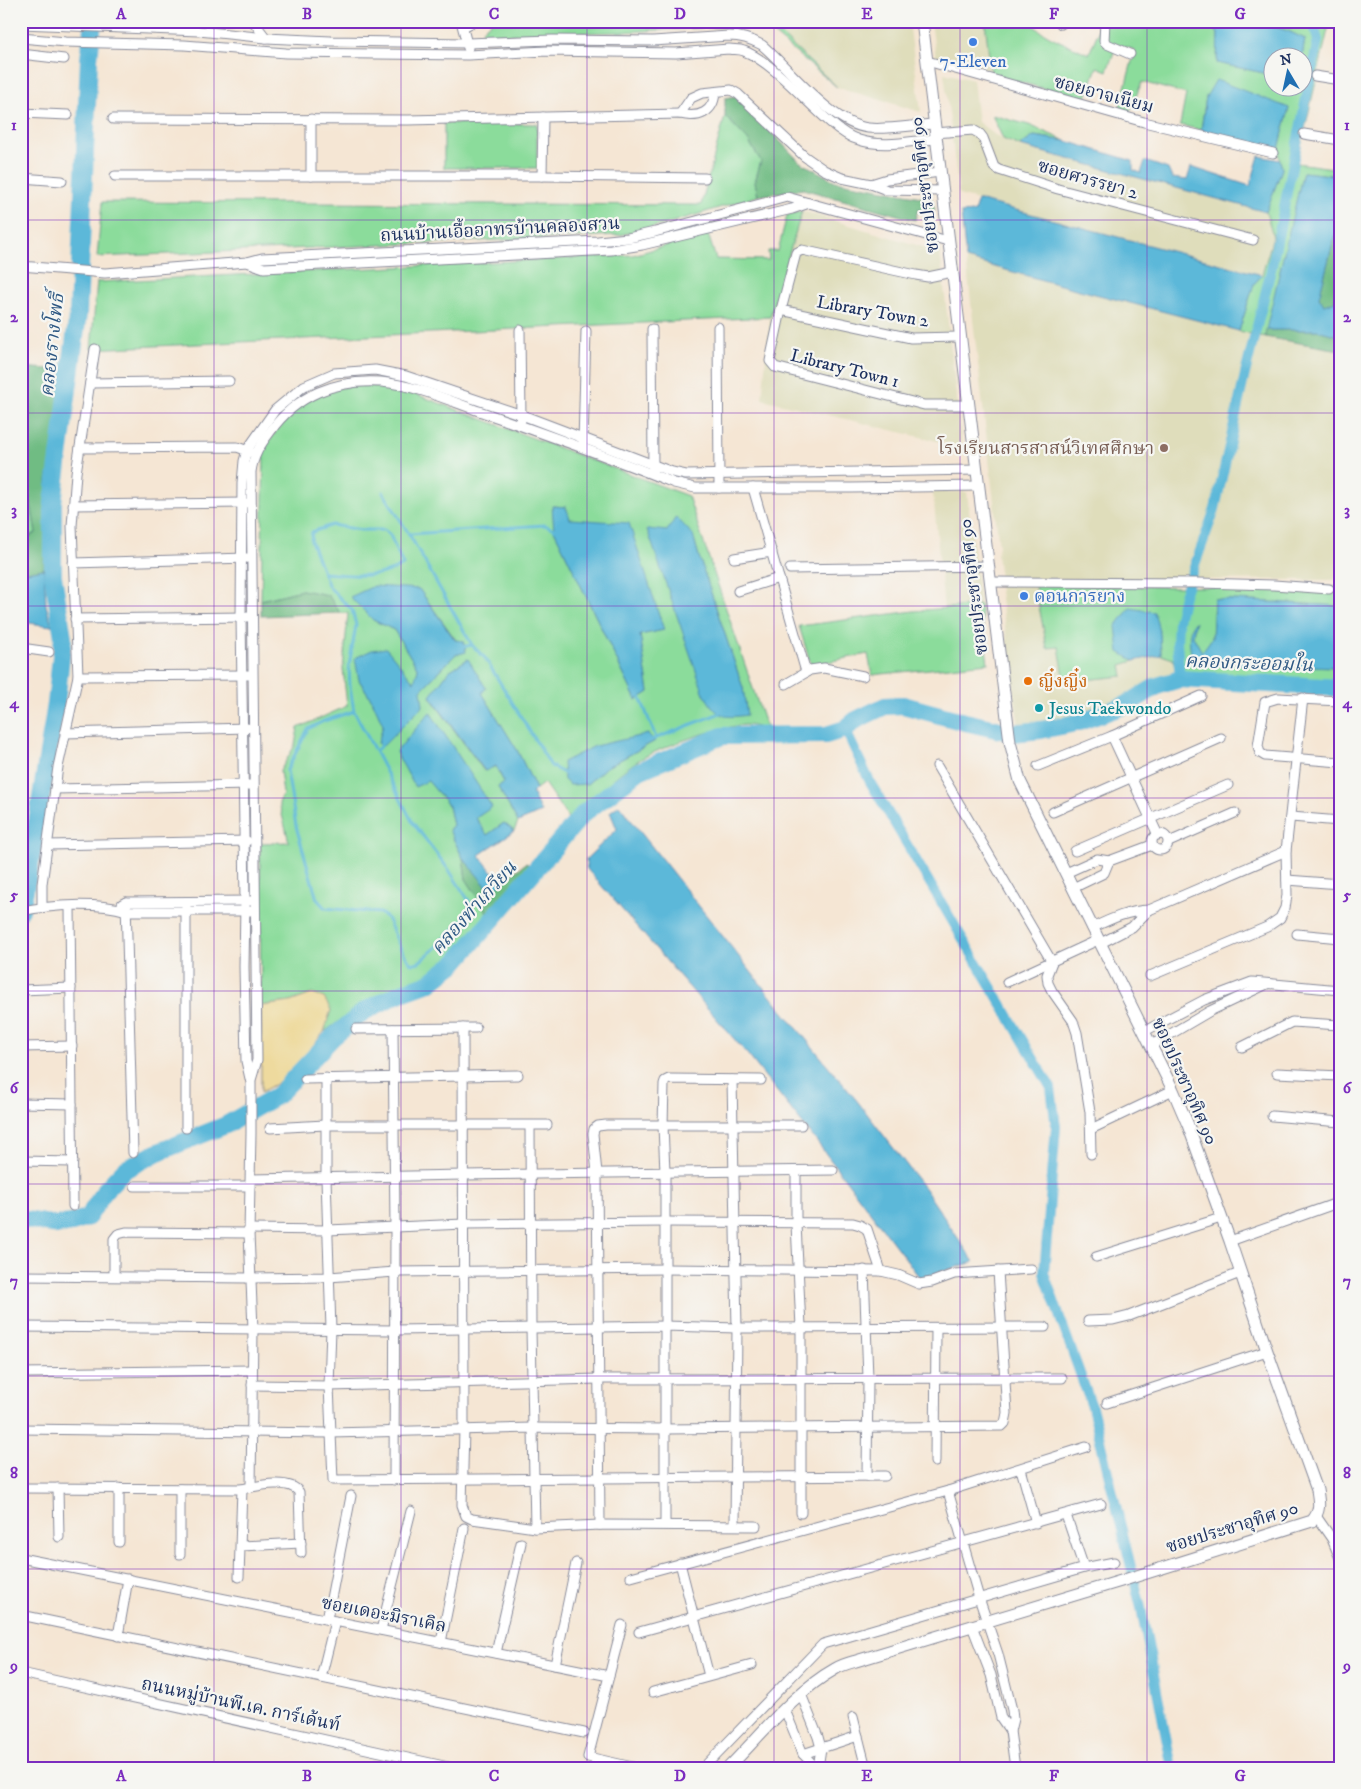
<svg xmlns="http://www.w3.org/2000/svg" width="1361" height="1789" viewBox="0 0 1361 1789" font-family="'IM FELL DW Pica','Noto Serif Thai',serif">
	<style>
		.built { fill: #dfddbb }
		.green { fill: #8bdc9b; stroke: #53867c; fill-rule: evenodd }
		.forest { fill: #70bc83; stroke: #467670 }
		.sand { fill: #eeda9e; stroke: #84847e }
		.water { fill: #5bb8d9; stroke: #3b749c }
		.lines { fill: none; stroke-linecap: round; stroke-linejoin: round }
		.stream { stroke: #5bb8d9; stroke-width: 3 }
		.canal { stroke: #5bb8d9; stroke-width: 10 }
		.river { stroke: #5bb8d9; stroke-width: 18 }
		.minor-casing { stroke: #888a99; stroke-width: 11 }
		.tertiary-casing { stroke: #888a99; stroke-width: 13 }
		.minor { stroke: #fff; stroke-width: 9 }
		.tertiary { stroke: #fff; stroke-width: 11 }
		.grid { fill: none; stroke: #7b2cbf; stroke-width: 1; stroke-opacity: 0.55 }
		.shop-dot { fill: #3f7fe0; stroke: #f6f6f2; stroke-width: 2 }
		.education-dot { fill: #8d6e63; stroke: #f6f6f2; stroke-width: 2 }
		.food-dot { fill: #e8710a; stroke: #f6f6f2; stroke-width: 2 }
		.culture-dot { fill: #0f9aa8; stroke: #f6f6f2; stroke-width: 2 }
		.labels { text-anchor: middle; stroke-width: 4.5; stroke-linejoin: round; paint-order: stroke }
		.shop-label { font-size: 18px; fill: #366cbe; stroke: #f6f6f2 }
		.street-label { font-size: 18px; fill: #1b2f5e; stroke: #f6f6f2 }
		.education-label { font-size: 18px; fill: #785e54; stroke: #f6f6f2; text-anchor: end }
		.food-label { font-size: 18px; fill: #c56008; stroke: #f6f6f2; text-anchor: start }
		.culture-label { font-size: 18px; fill: #0d838f; stroke: #f6f6f2; text-anchor: start }
		.water-label { font-size: 19px; font-style: italic; fill: #2e5883; stroke: #f6f6f2 }
		.neatline { fill: none; stroke: #7b2cbf; stroke-width: 2 }
		.grid-label { font-size: 16px; text-anchor: middle; font-weight: bold; fill: #7b2cbf }
	</style>
	<rect width="100%" height="100%" fill="#f6f6f2"/>
	<filter id="ink" filterUnits="userSpaceOnUse"><feTurbulence type="fractalNoise" baseFrequency=".02" numOctaves="2"/><feDisplacementMap in="SourceGraphic" scale="10" xChannelSelector="R" yChannelSelector="G"/><feConvolveMatrix kernelMatrix="1 2 1 2 8 2 1 2 1" color-interpolation-filters="sRGB"/></filter>
	<filter id="wash" filterUnits="userSpaceOnUse"><feTurbulence type="fractalNoise" baseFrequency=".0096" numOctaves="4" result="noise"/><feDisplacementMap in="SourceGraphic" scale="20" xChannelSelector="R" yChannelSelector="G"/><feGaussianBlur stdDeviation="1.12" result="paint"/><feColorMatrix in="noise" values="0 0 0 0 0 0 0 0 0 0 0 0 0 0 0 0 0 1.4 0 .05"/><feComposite in="paint" operator="in"/></filter>
	<g filter="url(#wash)">
		<rect width="100%" height="100%" fill="#f5e6d4"/>
		<g class="built">
			<polygon points="766,21 909,21 921,112 837,87"/>
			<polygon points="931,21 985,21 991,74 936,59"/>
			<polygon points="944,73 973,80 978,122 995,135 1020,146 1266,212 1273,236 1262,275 959,195"/>
			<polygon points="802,211 940,252 962,447 762,399 770,317"/>
			<polygon points="966,259 1064,286 1265,337 1340,350 1340,557 1335,580 1000,579 997,555 999,546"/>
			<polygon points="933,492 967,492 980,605 944,609"/>
			<polygon points="999,584 1035,585 1047,647 1059,647 1123,676 1121,665 1161,655 1173,659 1175,670 1167,676 1090,712 1046,723 1019,727"/>
		</g>
		<g class="green">
			<polygon points="492,21 766,21 837,87 766,28 715,27 624,32 486,35 482,30"/>
			<path d="M985,21H1028C1045,37 1069,45 1089,54L1098,32V21H1200L1218,33L1217,63L1273,75L1274,88H1304L1302,57L1305,39L1288,31L1254,21H1330L1297,163L1340,169V176L1303,172L1265,337L1239,331L1254,284L1262,275L1273,237L1266,212L1282,169L1278,152L1289,108L1206,97L1201,130L1180,125L1186,94L1142,82L1129,113L1119,110L1135,50L1117,44L1107,71L1097,67L1085,100L991,74Z"/>
			<polygon points="992,115 1029,125 1066,141 1034,136 1020,146 1003,139"/>
			<polygon points="725,116 748,140 761,161 755,182 758,196 666,224 620,235 97,257 102,202 701,205"/>
			<polygon points="444,123 537,124 537,168 444,168"/>
			<polygon points="802,211 770,317 91,349 97,282 633,255 708,234 716,259 769,260 768,251 778,251 787,215"/>
			<path d="M360,385L399,388L688,496L767,730C760,728 752,725 745,725C717,727 663,746 639,760C613,776 592,800 570,821L544,783L536,789L517,750L482,693L468,659L449,671L430,697L484,771L495,766L504,782L498,787L518,822L514,831L504,823L487,835L476,818L491,807L428,780L449,806L453,825L449,830L463,858L466,879L485,908L487,914L439,969L419,982L366,1002L324,1032L331,1010L312,994L290,1002L261,1006L260,843L289,842L279,803L283,794L280,771L295,745L298,728L347,706L343,669L348,613H340L328,595L302,590L261,600L264,450L284,419L298,405L330,389ZM553,506L566,507L570,519L663,630L640,635L649,692L636,700L554,530ZM647,530L693,535L700,560L743,688L746,715ZM419,589L456,640L455,655L420,691L423,706L378,743L384,725L372,700L359,680L415,683L418,669L394,630L373,620ZM655,741L605,768L587,784L595,746Z"/>
			<polygon points="21,478 30,498 36,533 23,539 21,538"/>
			<polygon points="1035,585 1191,587 1340,587 1340,606 1214,599 1212,639 1202,653 1193,636 1195,623 1191,627 1193,663 1340,667 1340,684 1185,676 1176,673 1173,659 1161,655 1160,634 1119,651 1134,661 1121,665 1123,676 1065,682 1059,647 1047,648"/>
			<polygon points="980,605 988,663 872,675 868,654 811,665 799,626 914,611"/>
		</g>
		<g class="forest">
			<polygon points="736,96 800,162 835,181 932,199 935,211 918,210 915,220 803,189 758,196 755,182 761,161 748,140 725,116 725,98"/>
			<polygon points="1340,233 1340,259 1335,301 1324,306 1319,297 1335,235"/>
			<polygon points="1266,330 1317,330 1340,336 1340,350 1265,337"/>
			<polygon points="21,367 62,370 57,433 47,480 44,569 21,573 21,538 24,539 36,533 30,498 21,478"/>
			<polygon points="302,590 328,595 340,613 261,616 261,600"/>
			<polygon points="463,858 491,891 526,863 535,868 494,911 487,914 485,908 466,879"/>
		</g>
		<polygon class="sand" points="312,994 324,998 331,1010 324,1032 295,1069 281,1081 261,1092 261,1006 290,1002"/>
		<g class="water">
			<polygon points="1200,21 1254,21 1288,31 1305,39 1302,57 1274,58 1273,75 1217,63 1218,33"/>
			<polygon points="1216,80 1289,108 1279,149 1201,130 1206,97"/>
			<polygon points="1034,136 1066,141 1133,161 1133,170 1141,173 1145,161 1168,169 1172,178 1187,180 1191,167 1250,186 1259,156 1280,160 1282,169 1266,212 1020,146"/>
			<polygon points="1303,172 1340,176 1340,203 1338,203 1333,210 1338,216 1340,216 1340,233 1335,235 1319,297 1324,305 1335,301 1340,259 1340,336 1317,330 1266,330"/>
			<polygon points="978,200 1262,275 1254,284 1239,331 1064,286 966,259 961,213 974,212"/>
			<polygon points="552,506 566,507 570,519 629,523 664,630 640,635 649,692 636,700 554,530"/>
			<path d="M676,517L693,535L700,560L743,688L747,715C721,719 717,716 704,694L647,529L667,531Z"/>
			<polygon points="44,569 46,605 52,626 21,622 21,573"/>
			<polygon points="374,586 419,589 455,640 464,641 466,652 455,655 421,690 423,706 383,746 378,743 383,725 372,700 359,680 355,658 372,650 386,648 414,682 418,669 394,630 373,620 350,597"/>
			<path d="M1214,599L1340,606V667L1193,663C1190,649 1186,633 1195,621L1193,636L1202,652L1212,638Z"/>
			<polygon points="1130,608 1154,612 1160,634 1161,655 1134,661 1119,652 1116,626"/>
			<polygon points="468,659 486,688 482,693 517,750 536,789 532,793 541,812 518,822 498,787 504,782 496,766 485,771 430,696 449,671"/>
			<polygon points="430,712 492,807 476,818 487,835 504,823 514,831 479,855 501,883 491,892 463,858 449,830 453,825 449,806 428,781 415,787 396,752"/>
			<polygon points="648,734 655,741 605,768 587,784 570,785 564,780 563,762 595,746"/>
			<polygon points="619,805 763,987 858,1102 925,1189 974,1262 920,1278 817,1142 748,1055 587,869 586,859 617,829 610,812"/>
		</g>
		<g class="lines">
			<g class="stream">
				<polyline points="383,492 409,534"/>
				<path d="M324,573C351,575 379,580 403,565L390,535L384,530H361L332,525L312,532L311,541L329,587L352,610L356,625L349,666L350,687L354,711L413,823L449,870L469,901L470,913L431,952L419,962L411,964L401,949L387,918L380,913L325,908L317,899L296,826L287,770L308,729L324,721L354,711"/>
				<polyline points="472,645 409,534 545,525 556,530"/>
				<polyline points="462,647 472,645 485,658 551,766 567,775"/>
				<polyline points="639,694 656,738"/>
				<polyline points="649,741 723,712"/>
				<polyline points="376,751 384,742"/>
			</g>
			<g class="canal">
				<polyline points="1180,679 1177,643 1178,621 1184,595 1215,509 1245,374 1272,266 1318,40 1312,21"/>
				<polyline points="845,729 870,782 1051,1088 1056,1127 1044,1273 1092,1407 1141,1608 1172,1768"/>
			</g>
			<g class="river">
				<polyline points="21,910 30,865 56,704 63,637 53,576 53,502 78,314 89,59 93,21"/>
				<polyline points="21,1219 56,1225 72,1223 88,1217 106,1189 124,1170 156,1153 226,1125 278,1095 333,1037 365,1011 396,995 429,983 455,963 584,813 639,771 722,736 826,735 845,729 856,720 885,706 903,705 965,722 1013,733 1041,730 1076,723 1126,705 1157,686 1180,679 1340,688"/>
			</g>
		</g>
	</g>
	<g filter="url(#ink)">
		<g class="lines">
			<g class="minor-casing">
				<g id="minor">
					<polyline points="253,21 266,38"/>
					<polyline points="461,21 468,48"/>
					<polyline points="1105,21 1104,41 1107,44 1130,54"/>
					<path d="M21,24L199,31L266,38L331,41L467,43L552,40L653,41L729,36C742,36 751,39 762,45C789,68 831,124 868,128C889,130 913,125 934,124"/>
					<polyline points="1061,24 1062,21"/>
					<polyline points="463,27 475,21"/>
					<path d="M21,38L66,42L184,45L286,53L468,55L546,51L676,53L729,49C734,50 739,49 744,51C771,61 806,102 830,122C838,129 848,137 859,140C883,148 911,141 936,139"/>
					<polyline points="21,54 64,59"/>
					<polyline points="927,61 1144,122 1273,153"/>
					<polyline points="1315,76 1340,80"/>
					<polyline points="21,113 68,115"/>
					<polyline points="680,114 691,98 702,93 731,90 738,94 804,156 824,170 842,178 871,184 887,190 942,191"/>
					<path d="M113,119L408,120L680,114C699,119 714,112 715,92"/>
					<polyline points="935,133 973,130 980,134 983,138 994,167 999,170 1058,189 1253,240"/>
					<polyline points="1304,134 1340,140"/>
					<polyline points="115,176 542,176 705,178"/>
					<polyline points="311,176 311,119"/>
					<polyline points="542,176 543,117"/>
					<polyline points="21,178 62,181"/>
					<polyline points="871,184 887,179 940,172"/>
					<polyline points="247,262 264,268 611,250 642,245 792,209 809,203"/>
					<polyline points="21,266 105,273 247,262 262,258 598,241 628,238 655,232 787,197 948,241"/>
					<polyline points="952,272 928,277 916,275 802,250 796,253 781,310 770,361 775,367 924,405 968,405"/>
					<polyline points="781,310 911,338 959,337"/>
					<polyline points="718,327 719,488"/>
					<polyline points="652,329 653,469"/>
					<polyline points="520,330 521,420"/>
					<polyline points="90,383 229,381"/>
					<polyline points="583,443 586,331"/>
					<polyline points="80,448 237,447 251,452"/>
					<polyline points="753,488 806,672"/>
					<polyline points="73,505 245,503"/>
					<polyline points="734,558 772,552"/>
					<polyline points="73,563 247,558"/>
					<polyline points="790,569 988,566"/>
					<polyline points="990,582 1199,583 1274,585 1329,589"/>
					<polyline points="738,591 779,578"/>
					<polyline points="75,619 247,617"/>
					<polyline points="21,648 49,652"/>
					<polyline points="78,676 248,675"/>
					<polyline points="786,684 810,670 824,668 863,676"/>
					<polyline points="1340,701 1278,698 1265,702 1258,746 1260,753 1265,756 1340,762"/>
					<polyline points="65,733 247,728"/>
					<polyline points="1112,736 1158,835"/>
					<polyline points="937,766 1052,962 1047,975 1048,983 1052,991 1073,1021 1077,1033 1090,1112 1091,1154"/>
					<polyline points="1038,766 1112,736 1201,696"/>
					<polyline points="55,789 250,785"/>
					<polyline points="1053,812 1221,738"/>
					<polyline points="1291,817 1340,821"/>
					<circle cx="1160" cy="842" r="8"/>
					<polyline points="1169,842 1235,813"/>
					<polyline points="48,845 247,841"/>
					<polyline points="1075,851 1228,785"/>
					<polyline points="1066,873 1097,859 1109,861 1152,845"/>
					<polyline points="1287,880 1340,884"/>
					<polyline points="1073,888 1104,873 1109,861"/>
					<polyline points="126,902 133,1153"/>
					<polyline points="186,902 186,1128"/>
					<polyline points="122,904 126,902 251,901"/>
					<polyline points="42,907 42,884 58,767 78,676 72,526 76,473 95,349"/>
					<polyline points="70,907 73,1206"/>
					<path d="M21,911C52,905 97,902 127,911H250"/>
					<path d="M1092,928C1111,919 1127,911 1149,910L1286,851"/>
					<polyline points="1297,934 1340,938"/>
					<polyline points="1101,943 1132,927 1149,910"/>
					<polyline points="1150,976 1267,927 1280,918 1285,908 1287,895 1286,851 1303,698"/>
					<polyline points="1007,982 1098,940"/>
					<polyline points="21,990 71,988"/>
					<polyline points="463,1028 464,1429 462,1505 466,1516 472,1519 535,1528 600,1525 756,1526"/>
					<polyline points="356,1029 476,1028"/>
					<polyline points="393,1029 395,1228 394,1480"/>
					<polyline points="1145,1031 1204,1000 1252,982 1340,990"/>
					<polyline points="1152,1045 1210,1011 1267,984"/>
					<polyline points="21,1047 72,1046"/>
					<polyline points="1242,1047 1292,1022 1340,1025"/>
					<polyline points="1277,1073 1340,1076"/>
					<polyline points="326,1078 326,1178 331,1329 329,1386 333,1480 885,1476"/>
					<polyline points="305,1079 518,1075"/>
					<path d="M251,1080L257,1060L251,472C253,456 260,445 270,432C296,395 336,379 381,382C414,385 448,400 479,411C545,434 610,457 674,483L695,488H852L978,486"/>
					<polyline points="732,1080 737,1328 735,1525"/>
					<polyline points="21,1103 72,1104"/>
					<polyline points="1272,1116 1340,1122"/>
					<polyline points="530,1126 531,1329 535,1528"/>
					<polyline points="270,1128 325,1125 547,1125"/>
					<polyline points="1091,1129 1173,1090"/>
					<polyline points="21,1161 73,1162"/>
					<polyline points="796,1171 796,1224 801,1327 801,1513"/>
					<polyline points="251,1179 464,1175 833,1170"/>
					<polyline points="135,1186 250,1186"/>
					<polyline points="250,1229 328,1230 464,1224 665,1222 853,1223 860,1225 867,1229 881,1271 898,1275 919,1284 932,1282 954,1274 1031,1269"/>
					<polyline points="1230,1241 1340,1202"/>
					<polyline points="1096,1257 1221,1218"/>
					<polyline points="864,1270 868,1378 867,1476"/>
					<polyline points="21,1276 251,1278 329,1277 395,1272 665,1269 881,1271"/>
					<polyline points="114,1276 114,1239 118,1234 126,1232 249,1233"/>
					<polyline points="1088,1321 1113,1320 1129,1316 1240,1273"/>
					<polyline points="21,1327 395,1330 665,1326 737,1328 1045,1327"/>
					<polyline points="21,1373 252,1370"/>
					<polyline points="252,1385 329,1386 599,1379 1062,1378"/>
					<polyline points="1107,1403 1267,1351"/>
					<polyline points="21,1429 331,1433 532,1428 665,1429 1002,1426 1005,1423 1007,1413 998,1271"/>
					<polyline points="935,1462 936,1328"/>
					<polyline points="1021,1469 1036,1523"/>
					<polyline points="251,1487 253,1329 249,1233 251,1133 251,1083 246,1061 244,967 245,902 241,617 242,483 244,461 247,450 275,410 304,386 334,373 375,370 406,376 522,415 672,472 686,475 977,470"/>
					<path d="M21,1488L242,1489C257,1486 289,1478 299,1492L301,1553"/>
					<polyline points="58,1488 59,1537"/>
					<polyline points="948,1491 979,1598 998,1654 1012,1710 1013,1719 1010,1731 1015,1768"/>
					<polyline points="1066,1515 1084,1568"/>
					<polyline points="1316,1516 1332,1539 1340,1558"/>
					<polyline points="665,1524 665,1172 663,1126 664,1084 665,1081 669,1079 761,1080"/>
					<polyline points="600,1525 597,1173 593,1134 594,1129 598,1126 606,1125 801,1125"/>
					<polyline points="119,1542 119,1488"/>
					<polyline points="241,1546 301,1543"/>
					<polyline points="180,1554 180,1489"/>
					<polyline points="21,1558 609,1676 588,1757 637,1768"/>
					<polyline points="680,1563 709,1676"/>
					<polyline points="239,1577 242,1489"/>
					<polyline points="631,1577 948,1491 1086,1447"/>
					<polyline points="21,1615 584,1733"/>
					<polyline points="327,1619 351,1496"/>
					<polyline points="972,1626 991,1675 1001,1718 1010,1731"/>
					<polyline points="381,1630 411,1511"/>
					<polyline points="639,1632 1101,1504"/>
					<polyline points="118,1636 128,1579"/>
					<polyline points="441,1642 464,1528"/>
					<polyline points="496,1653 521,1543"/>
					<polyline points="555,1665 576,1563"/>
					<polyline points="21,1673 453,1768"/>
					<polyline points="609,1676 622,1625"/>
					<polyline points="321,1678 335,1621"/>
					<polyline points="653,1692 752,1665"/>
					<polyline points="801,1694 818,1737 821,1748 818,1768"/>
					<polyline points="785,1710 803,1754 816,1768"/>
					<polyline points="853,1717 866,1768"/>
					<polyline points="803,1754 858,1736"/>
					<polyline points="703,1768 823,1644 1084,1568 1114,1562"/>
				</g>
			</g>
			<g class="tertiary-casing">
				<path id="tertiary" d="M728,1768C761,1735 794,1692 835,1669C841,1665 849,1663 856,1661L1121,1581L1312,1521C1321,1511 1319,1502 1317,1490L1267,1351L1230,1241L1188,1125L1173,1090L1020,781L1010,742L922,21"/>
			</g>
			<use href="#minor" class="minor"/>
			<use href="#tertiary" class="tertiary"/>
		</g>
	</g>
	<path class="grid" d="M214,21V1768M401,21V1768M587,21V1768M774,21V1768M960,21V1768M1147,21V1768M21,220H1340M21,413H1340M21,606H1340M21,798H1340M21,991H1340M21,1184H1340M21,1376H1340M21,1569H1340"/>
	<g class="shop-dot">
		<circle cx="973" cy="42" r="5"/>
		<circle cx="1024" cy="596" r="5"/>
	</g>
	<circle class="education-dot" cx="1164" cy="448" r="5"/>
	<circle class="food-dot" cx="1028" cy="681" r="5"/>
	<circle class="culture-dot" cx="1039" cy="708" r="5"/>
	<g class="labels">
		<g class="shop-label">
			<text x="973" y="67">7-Eleven</text>
			<text x="1034" y="602" text-anchor="start">ดอนการยาง</text>
		</g>
		<g class="street-label">
			<text transform="translate(1104 94) rotate(15)" y="6">ซอยอาจเนียม</text>
			<text transform="translate(1088 179) rotate(16)" y="6">ซอยศวรรยา 2</text>
			<text transform="translate(924 185) rotate(-97)" y="6">ซอยประชาอุทิศ 90</text>
			<text transform="translate(500 229) rotate(-3)" y="6">ถนนบ้านเอื้ออาทรบ้านคลองสวน</text>
			<text transform="translate(873 311) rotate(10)" y="6">Library Town 2</text>
			<text transform="translate(845 368) rotate(14)" y="6">Library Town 1</text>
			<text transform="translate(973 587) rotate(-97)" y="6">ซอยประชาอุทิศ 90</text>
			<text transform="translate(1185 1081) rotate(66)" y="6">ซอยประชาอุทิศ 90</text>
			<text transform="translate(1232 1527) rotate(-17)" y="6">ซอยประชาอุทิศ 90</text>
			<text transform="translate(384 1614) rotate(11)" y="6">ซอยเดอะมิราเคิล</text>
			<text transform="translate(241 1704) rotate(12)" y="6">ถนนหมู่บ้านพี.เค. การ์เด้นท์</text>
		</g>
		<g class="education-label">
			<text x="1154" y="454">โรงเรียนสารสาสน์วิเทศศึกษา</text>
		</g>
		<g class="food-label">
			<text x="1038" y="687">ญิ๋งญิ๋ง</text>
		</g>
		<g class="culture-label">
			<text x="1049" y="714">Jesus Taekwondo</text>
		</g>
		<g class="water-label">
			<text transform="translate(51 345) rotate(-84)" y="7">คลองรางโพธิ์</text>
			<text transform="translate(1249 662) rotate(2)" y="7">คลองกระออมใน</text>
			<text transform="translate(473 907) rotate(-48)" y="7">คลองท่าเกวียน</text>
		</g>
	</g>
	<rect width="1361" height="1789" fill="none" stroke="#f6f6f2" stroke-width="55"/>
	<g transform="translate(1288 72) rotate(351)"><circle r="24" fill="#f6f6f2" stroke="#9ea6b7"/>
	<path d="M0-4L9 19L0 12L-9 19Z" fill="#1f6fb2"/>
	<text y="-8" font-size="14" font-weight="bold" text-anchor="middle" fill="#1b2f5e">N</text>
	</g>
	<rect x="28" y="28" width="1306" height="1734" class="neatline"/>
	<g class="grid-label">
		<text x="121" y="19">A</text>
		<text x="307" y="19">B</text>
		<text x="494" y="19">C</text>
		<text x="680" y="19">D</text>
		<text x="867" y="19">E</text>
		<text x="1054" y="19">F</text>
		<text x="1240" y="19">G</text>
		<text x="14" y="130">1</text>
		<text x="1347" y="130">1</text>
		<text x="14" y="322">2</text>
		<text x="1347" y="322">2</text>
		<text x="14" y="515">3</text>
		<text x="1347" y="515">3</text>
		<text x="14" y="708">4</text>
		<text x="1347" y="708">4</text>
		<text x="14" y="900">5</text>
		<text x="1347" y="900">5</text>
		<text x="14" y="1093">6</text>
		<text x="1347" y="1093">6</text>
		<text x="14" y="1286">7</text>
		<text x="1347" y="1286">7</text>
		<text x="14" y="1478">8</text>
		<text x="1347" y="1478">8</text>
		<text x="14" y="1671">9</text>
		<text x="1347" y="1671">9</text>
		<text x="121" y="1781">A</text>
		<text x="307" y="1781">B</text>
		<text x="494" y="1781">C</text>
		<text x="680" y="1781">D</text>
		<text x="867" y="1781">E</text>
		<text x="1054" y="1781">F</text>
		<text x="1240" y="1781">G</text>
	</g>
</svg>
